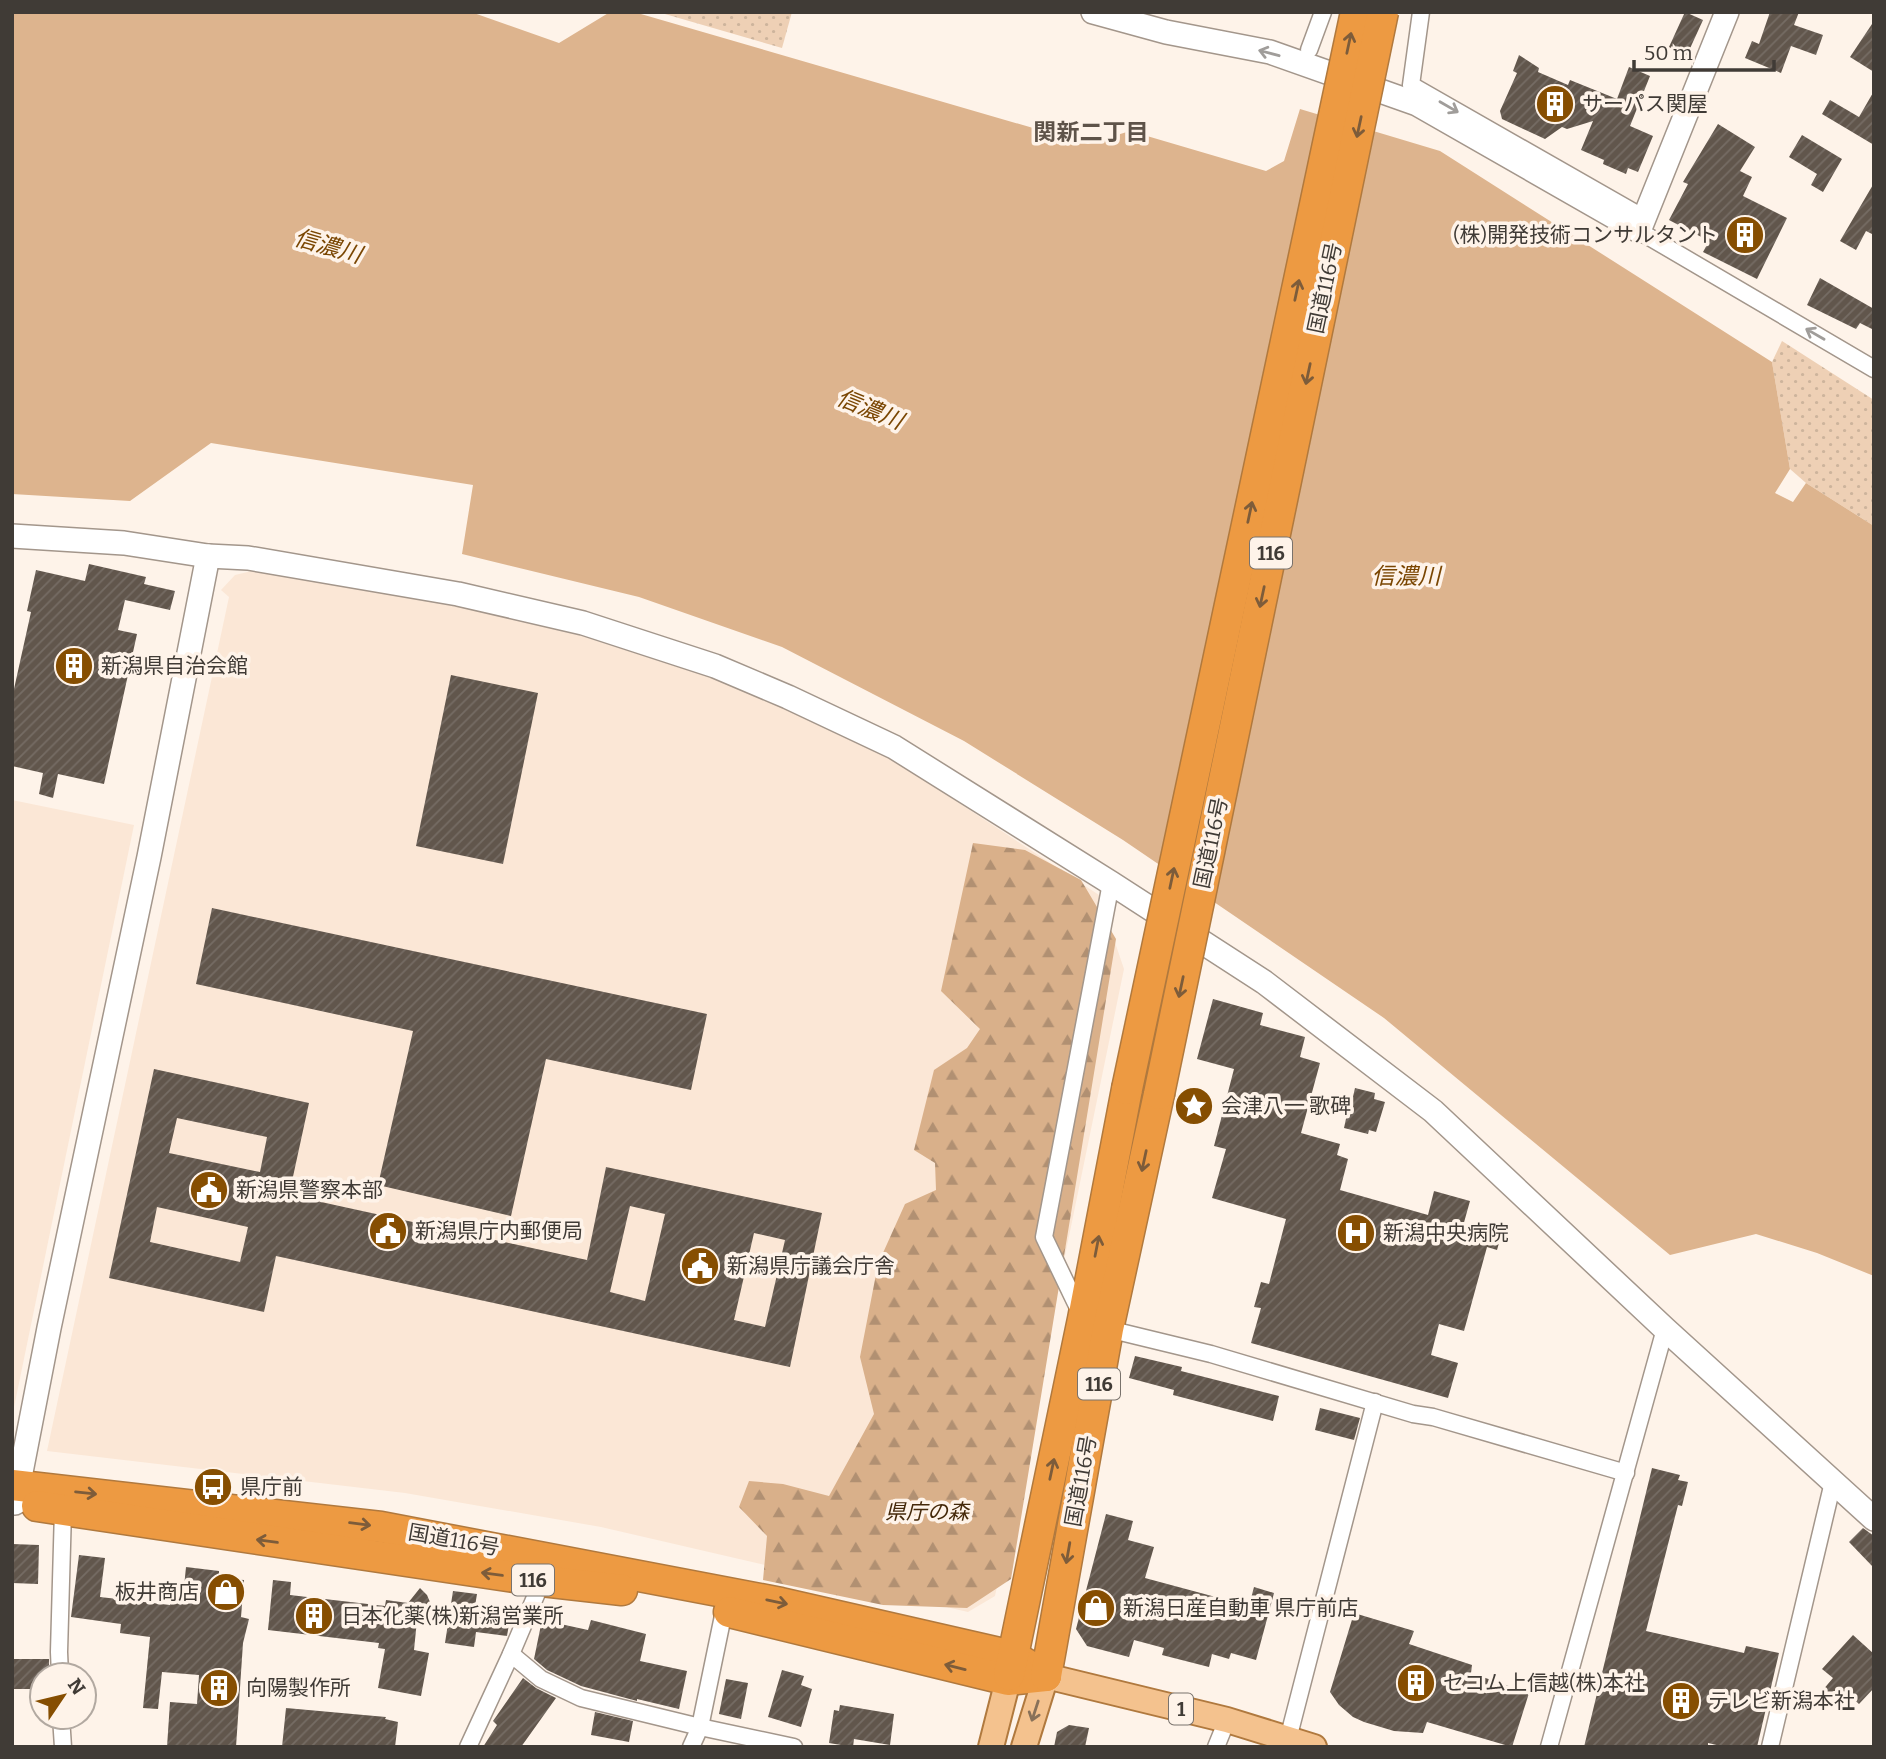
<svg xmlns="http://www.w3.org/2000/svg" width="1886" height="1759" viewBox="0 0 1886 1759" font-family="Bitter,'Noto Sans JP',serif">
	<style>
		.built { fill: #fbe7d6 }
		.forest { fill: url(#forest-firs) }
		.park { fill: url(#park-dots) }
		.water { fill: #ddb48e }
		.building { fill: url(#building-hatch); fill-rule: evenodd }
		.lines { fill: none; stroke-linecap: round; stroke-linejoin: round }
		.street-casing { stroke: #a3968b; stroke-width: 19 }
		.secondary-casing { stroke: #a3968b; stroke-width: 26 }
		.primary-casing { stroke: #b0793e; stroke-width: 28 }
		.highway-casing { stroke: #b0793e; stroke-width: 33 }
		.street { stroke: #fff; stroke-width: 16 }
		.secondary { stroke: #fff; stroke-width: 23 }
		.primary { stroke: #f4c28e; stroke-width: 24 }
		.highway { stroke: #ed9a42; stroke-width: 30 }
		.highway-bridge-casing { stroke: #b0793e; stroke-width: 33; stroke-linecap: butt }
		.highway-bridge { stroke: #ed9a42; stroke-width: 30 }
		.oneway { stroke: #7d5c3a }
		.oneway2 { stroke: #a09d9a }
		.oneway3 { stroke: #887159 }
		.labels { text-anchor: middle; stroke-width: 7; stroke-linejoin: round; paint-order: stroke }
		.shield { fill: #fef3e9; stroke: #79726c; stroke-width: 2 }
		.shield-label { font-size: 19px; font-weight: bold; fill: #403b36 }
		.poi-label { font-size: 21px; fill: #403b36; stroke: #fef3e9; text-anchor: start }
		.street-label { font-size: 21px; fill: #403b36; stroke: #fef3e9 }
		.park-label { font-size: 21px; font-style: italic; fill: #442809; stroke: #fef3e9 }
		.neighbourhood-label { font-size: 23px; font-weight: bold; fill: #5e5349; stroke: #fef3e9 }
		.water-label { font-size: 23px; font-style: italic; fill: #7a4602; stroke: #fef3e9 }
	</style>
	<defs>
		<pattern id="forest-firs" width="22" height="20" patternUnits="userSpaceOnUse" patternTransform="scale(1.75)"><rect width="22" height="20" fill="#d9b08a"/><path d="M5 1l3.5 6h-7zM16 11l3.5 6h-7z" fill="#b19072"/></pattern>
		<pattern id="park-dots" width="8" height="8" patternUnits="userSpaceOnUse" patternTransform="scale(1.75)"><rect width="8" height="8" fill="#eed0b5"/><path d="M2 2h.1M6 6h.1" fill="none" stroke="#cdb49c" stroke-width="1.8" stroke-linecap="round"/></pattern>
		<pattern id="building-hatch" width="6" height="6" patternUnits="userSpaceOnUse" patternTransform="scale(1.75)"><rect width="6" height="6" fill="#61564c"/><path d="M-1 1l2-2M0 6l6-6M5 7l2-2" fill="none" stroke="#756c64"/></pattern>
	</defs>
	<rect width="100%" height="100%" fill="#fef3e9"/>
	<g class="built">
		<polygon points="256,570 454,605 578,635 709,677 785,707 889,757 1099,895 1124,969 995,1596 968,1612 601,1527 405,1493 47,1451 229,597 221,590 235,575"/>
		<polygon points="12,800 134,825 12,1417"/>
	</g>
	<polygon class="forest" points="973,843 1025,850 1081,880 1116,939 1011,1579 967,1608 883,1605 763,1580 767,1536 739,1507 749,1481 783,1484 829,1496 874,1414 860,1357 878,1264 905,1204 936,1190 935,1163 914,1150 934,1070 967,1048 980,1029 941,991"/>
	<g class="park">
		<polygon points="658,12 792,12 782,48"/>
		<polygon points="1782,341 1874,400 1874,526 1806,483 1790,469 1772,362"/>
	</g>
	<polygon class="water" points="12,12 471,12 559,43 610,12 634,12 1088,144 1130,131 1266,171 1284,161 1300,109 1440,151 1772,362 1790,469 1775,493 1793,502 1806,483 1874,526 1874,1276 1817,1253 1756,1234 1670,1255 1384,1018 1123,840 964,741 782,647 639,597 462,554 473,485 211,443 130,501 12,494"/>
	<g class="building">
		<polygon points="1685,12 1703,20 1687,55 1669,47"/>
		<polygon points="1770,12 1799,12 1794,25 1823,35 1816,55 1791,46 1781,73 1745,58 1752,41 1759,44"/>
		<polygon points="1874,21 1874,72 1850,57"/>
		<polygon points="1519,55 1539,68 1538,72 1568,85 1570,80 1617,99 1629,67 1650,76 1630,126 1653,136 1638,172 1628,168 1626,174 1603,164 1604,160 1581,150 1593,121 1567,129 1562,127 1545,139 1502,119 1500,111 1517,73 1513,71"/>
		<polygon points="1874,91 1874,145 1822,114 1830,100 1859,117"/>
		<polygon points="1718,124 1755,147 1740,171 1752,177 1743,196 1787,218 1757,279 1703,252 1709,241 1669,220 1688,184 1683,182"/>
		<polygon points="1802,135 1842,159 1823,192 1811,185 1817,174 1789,157"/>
		<polygon points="1874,183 1874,235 1866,231 1856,250 1840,241"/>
		<polygon points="1820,278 1874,309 1874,330 1860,323 1856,329 1807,305"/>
		<polygon points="89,564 146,577 144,584 175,591 170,610 125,600 118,630 137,634 104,784 58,774 53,798 39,794 43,773 12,766 12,698 31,612 27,611 36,570 85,581"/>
		<polygon points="451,675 538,693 503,864 416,846"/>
		<polygon points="212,908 707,1014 691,1090 546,1059 511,1216 378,1185 413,1031 196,984"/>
		<polygon points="1213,999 1263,1013 1260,1025 1305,1037 1300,1057 1320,1063 1301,1133 1340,1144 1337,1155 1348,1159 1340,1190 1428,1215 1434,1191 1470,1201 1463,1226 1501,1236 1497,1250 1487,1247 1464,1331 1439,1324 1431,1355 1458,1363 1448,1398 1251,1343 1261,1308 1254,1307 1261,1282 1269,1284 1286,1219 1212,1198 1226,1149 1214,1146 1234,1069 1197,1059"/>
		<path d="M154,1069L309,1103L289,1195L587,1260L606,1167L822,1213L790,1367L276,1256L264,1312L109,1278ZM177,1118L267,1137L260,1172L169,1153ZM630,1206L665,1214L645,1301L610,1292ZM157,1207L248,1227L240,1262L150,1242ZM754,1233L785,1240L765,1327L734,1320Z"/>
		<polygon points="1355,1088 1375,1093 1374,1099 1385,1102 1376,1132 1369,1130 1368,1134 1344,1128 1347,1114 1344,1114 1348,1100 1352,1101"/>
		<polygon points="1135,1356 1182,1367 1181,1371 1279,1396 1273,1421 1173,1395 1174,1390 1129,1378"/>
		<polygon points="1320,1408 1360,1418 1354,1440 1315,1430"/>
		<polygon points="1652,1468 1680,1475 1678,1480 1688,1482 1682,1506 1678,1505 1646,1631 1744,1653 1746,1646 1779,1653 1757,1747 1725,1747 1708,1743 1708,1747 1584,1747"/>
		<polygon points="1106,1514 1133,1521 1128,1540 1154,1547 1145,1578 1249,1606 1254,1587 1274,1593 1256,1660 1231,1653 1229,1659 1212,1654 1209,1667 1162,1655 1164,1648 1134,1640 1129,1657 1087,1646 1076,1629"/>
		<polygon points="1863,1528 1874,1536 1874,1568 1849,1542"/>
		<polygon points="12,1544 39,1545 38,1584 12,1583"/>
		<polygon points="79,1555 105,1558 100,1597 170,1605 171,1596 183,1597 186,1567 219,1571 219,1578 244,1580 241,1617 249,1619 243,1643 236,1747 167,1747 170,1702 197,1704 199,1675 162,1672 158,1709 143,1708 150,1637 120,1633 121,1624 71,1617"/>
		<polygon points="273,1580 291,1582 290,1595 385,1606 386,1600 408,1603 420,1588 427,1595 438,1621 417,1620 414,1650 429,1653 421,1696 378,1688 385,1649 378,1648 379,1643 268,1630"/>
		<polygon points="453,1591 477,1594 475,1606 511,1612 507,1636 476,1632 474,1647 445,1643"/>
		<polygon points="1354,1613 1414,1631 1409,1644 1472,1665 1471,1673 1529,1693 1512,1747 1427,1722 1423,1733 1394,1731 1364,1722 1353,1717 1339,1705 1330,1692"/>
		<polygon points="542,1620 588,1630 591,1620 646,1634 640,1661 687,1671 679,1709 637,1699 637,1701 581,1686 547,1670 534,1659"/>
		<polygon points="1853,1635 1874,1654 1874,1688 1859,1704 1849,1695 1839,1706 1822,1691 1833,1678 1822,1669"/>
		<polygon points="12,1659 49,1659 49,1675 42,1675 42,1689 12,1689"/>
		<polygon points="782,1670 804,1676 801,1685 812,1689 801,1727 768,1717"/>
		<polygon points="523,1678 536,1688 556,1698 521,1747 483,1747 497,1725 493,1721"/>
		<polygon points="726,1679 748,1683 741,1719 719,1714"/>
		<polygon points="840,1705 894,1714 890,1745 854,1739 853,1747 829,1743 834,1710 839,1711"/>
		<polygon points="286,1708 386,1717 385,1719 398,1722 395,1747 282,1747"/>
		<polygon points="595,1712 633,1721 629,1742 591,1735"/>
		<polygon points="1069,1725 1089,1728 1085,1747 1054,1747 1057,1732"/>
	</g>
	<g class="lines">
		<g class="street-casing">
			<g id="street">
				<polyline points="1421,12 1411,85 1644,218"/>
				<polyline points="1309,50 1323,12"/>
				<polyline points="1639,231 1874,369"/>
				<polyline points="1081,1314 1044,1237 1111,883"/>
				<polyline points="1108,1329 1211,1354 1413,1414 1433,1417 1626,1473"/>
				<polyline points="511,1654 541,1679 581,1698 700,1727 794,1747"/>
				<polyline points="60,1675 59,1652 63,1510"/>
				<polyline points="61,1717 63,1747"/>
				<polyline points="1288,1739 1375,1402"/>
				<polyline points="468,1747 511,1654 542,1581"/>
				<polyline points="691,1747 700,1727 724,1611"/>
				<polyline points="1216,1747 1227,1720"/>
				<polyline points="1549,1747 1665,1329"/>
				<polyline points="1770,1747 1833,1482"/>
			</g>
		</g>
		<g class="secondary-casing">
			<g id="secondary">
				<polyline points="1093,12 1166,32 1270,52 1417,104 1639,231 1727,12"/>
				<polyline points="12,536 124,543 208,556 248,558 458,594 583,623 715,666 788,697 894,747 1111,883 1264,982 1433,1111 1665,1329 1874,1519"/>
				<polyline points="15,1503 49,1328 149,857 208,556"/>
			</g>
		</g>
		<g class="primary-casing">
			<g id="primary">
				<polyline points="991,1747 1008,1680"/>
				<polyline points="1024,1747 1046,1676 1227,1720 1314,1747"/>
			</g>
		</g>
		<g class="highway-casing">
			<g id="highway">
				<polyline points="12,1485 381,1527 781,1603 1013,1656 1046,1676"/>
				<polyline points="37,1506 542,1581 622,1590"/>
				<polyline points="729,1612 1008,1680 1046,1676"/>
				<polyline points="1009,1675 1083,1319 1127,1089"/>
				<polyline points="1046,1676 1108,1329 1159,1094"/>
			</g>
		</g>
		<use href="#street" class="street"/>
		<use href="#secondary" class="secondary"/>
		<use href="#primary" class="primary"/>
		<use href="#highway" class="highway"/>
		<g class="highway-bridge-casing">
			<g id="highway-bridge">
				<polyline points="1127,1089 1356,12"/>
				<polyline points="1159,1094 1383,12"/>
			</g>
		</g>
		<use href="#highway-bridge" class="highway-bridge"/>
	</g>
	<defs><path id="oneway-shaft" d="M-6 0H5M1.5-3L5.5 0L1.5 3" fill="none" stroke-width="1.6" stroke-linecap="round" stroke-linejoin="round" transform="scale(1.75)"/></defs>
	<g class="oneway">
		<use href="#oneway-shaft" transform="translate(1349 43) rotate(-78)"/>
		<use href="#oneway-shaft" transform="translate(1359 127) rotate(102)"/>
		<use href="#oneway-shaft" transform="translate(1297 290) rotate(-78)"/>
		<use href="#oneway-shaft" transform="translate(1308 374) rotate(102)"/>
		<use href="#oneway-shaft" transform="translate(1250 512) rotate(-78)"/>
		<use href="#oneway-shaft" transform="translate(1262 597) rotate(102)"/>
		<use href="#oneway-shaft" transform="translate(1172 878) rotate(-78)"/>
		<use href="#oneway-shaft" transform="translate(1181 987) rotate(102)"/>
		<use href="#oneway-shaft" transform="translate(1144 1161) rotate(102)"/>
		<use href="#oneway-shaft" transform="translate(1097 1246) rotate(-79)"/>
		<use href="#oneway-shaft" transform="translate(1052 1469) rotate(-78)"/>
		<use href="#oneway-shaft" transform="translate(86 1493) rotate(6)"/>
		<use href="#oneway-shaft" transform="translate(360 1524) rotate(7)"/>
		<use href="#oneway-shaft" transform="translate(267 1541) rotate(-172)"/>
		<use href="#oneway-shaft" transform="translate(1068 1553) rotate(100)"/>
		<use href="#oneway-shaft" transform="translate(492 1574) rotate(-172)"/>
		<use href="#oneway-shaft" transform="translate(777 1602) rotate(12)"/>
		<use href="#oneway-shaft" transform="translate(955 1667) rotate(-166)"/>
	</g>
	<g class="oneway2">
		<use href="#oneway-shaft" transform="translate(1269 53) rotate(-165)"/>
		<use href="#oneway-shaft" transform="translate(1449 107) rotate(30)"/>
		<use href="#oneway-shaft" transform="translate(1815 334) rotate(-150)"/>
	</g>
	<use class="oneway3" href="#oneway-shaft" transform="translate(1035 1711) rotate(108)"/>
	<defs>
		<g id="building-disc" transform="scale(2.0125)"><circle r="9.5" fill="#864e01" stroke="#fef3e9"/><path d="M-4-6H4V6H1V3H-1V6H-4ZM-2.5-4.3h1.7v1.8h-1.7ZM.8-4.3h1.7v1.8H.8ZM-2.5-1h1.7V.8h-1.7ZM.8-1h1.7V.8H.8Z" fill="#fff"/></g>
		<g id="sight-disc" transform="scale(2.0125)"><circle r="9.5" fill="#864e01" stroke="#fef3e9"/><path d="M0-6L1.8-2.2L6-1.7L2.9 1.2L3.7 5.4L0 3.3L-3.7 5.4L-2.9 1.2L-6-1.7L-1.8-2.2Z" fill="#fff"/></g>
		<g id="civic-disc" transform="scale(2.0125)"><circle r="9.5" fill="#864e01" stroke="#fef3e9"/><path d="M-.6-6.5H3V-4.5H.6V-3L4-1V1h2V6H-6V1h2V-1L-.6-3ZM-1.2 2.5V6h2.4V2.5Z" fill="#fff"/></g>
		<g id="hospital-disc" transform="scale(2.0125)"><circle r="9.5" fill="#864e01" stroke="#fef3e9"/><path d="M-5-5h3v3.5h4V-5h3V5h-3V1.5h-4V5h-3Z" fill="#fff"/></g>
		<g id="bus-disc" transform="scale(2.0125)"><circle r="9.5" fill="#864e01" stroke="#fef3e9"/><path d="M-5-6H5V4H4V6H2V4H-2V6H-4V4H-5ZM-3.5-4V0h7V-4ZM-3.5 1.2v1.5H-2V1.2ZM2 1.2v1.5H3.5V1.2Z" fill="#fff"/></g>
		<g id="shop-disc" transform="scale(2.0125)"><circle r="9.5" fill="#864e01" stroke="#fef3e9"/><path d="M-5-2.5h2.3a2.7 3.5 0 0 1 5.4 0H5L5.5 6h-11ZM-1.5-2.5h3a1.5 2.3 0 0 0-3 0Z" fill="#fff"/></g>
	</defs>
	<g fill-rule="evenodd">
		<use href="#building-disc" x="1555" y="104"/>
		<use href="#building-disc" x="1745" y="235"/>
		<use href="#building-disc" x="74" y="666"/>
		<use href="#sight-disc" x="1194" y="1106"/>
		<use href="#civic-disc" x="209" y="1190"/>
		<use href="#civic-disc" x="388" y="1231"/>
		<use href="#hospital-disc" x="1356" y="1233"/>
		<use href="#civic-disc" x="700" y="1266"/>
		<use href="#bus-disc" x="213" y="1487"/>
		<use href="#shop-disc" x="226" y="1592"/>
		<use href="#shop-disc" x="1096" y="1608"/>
		<use href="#building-disc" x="314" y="1616"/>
		<use href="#building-disc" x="1416" y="1683"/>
		<use href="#building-disc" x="219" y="1688"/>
		<use href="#building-disc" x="1681" y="1701"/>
	</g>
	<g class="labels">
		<g class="shield">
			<rect x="1250" y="537.5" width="42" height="31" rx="5"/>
			<rect x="1078" y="1368.5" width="42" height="31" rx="5"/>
			<rect x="512" y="1564.5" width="42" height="31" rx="5"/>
			<rect x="1169" y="1693.5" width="24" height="31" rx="5"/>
		</g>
		<g class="shield-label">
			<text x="1271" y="560">116</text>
			<text x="1099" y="1391">116</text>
			<text x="533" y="1587">116</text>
			<text x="1181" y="1716">1</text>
		</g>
		<g class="poi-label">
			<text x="1582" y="111">サーパス関屋</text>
			<text x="1718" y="242" text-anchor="end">(株)開発技術コンサルタント</text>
			<text x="101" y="673">新潟県自治会館</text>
			<text x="1221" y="1113">会津八一 歌碑</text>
			<text x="236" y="1197">新潟県警察本部</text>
			<text x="415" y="1238">新潟県庁内郵便局</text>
			<text x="1383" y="1240">新潟中央病院</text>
			<text x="727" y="1273">新潟県庁議会庁舎</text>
			<text x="240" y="1494">県庁前</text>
			<text x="199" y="1599" text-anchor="end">板井商店</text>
			<text x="1123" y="1615">新潟日産自動車 県庁前店</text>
			<text x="341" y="1623">日本化薬(株)新潟営業所</text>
			<text x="1443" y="1690">セコム上信越(株)本社</text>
			<text x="246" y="1695">向陽製作所</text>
			<text x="1708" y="1708">テレビ新潟本社</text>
		</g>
		<g class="street-label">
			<text transform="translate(1325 288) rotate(-78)" y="7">国道116号</text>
			<text transform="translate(1211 843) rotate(-78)" y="7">国道116号</text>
			<text transform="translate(1081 1481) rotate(-80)" y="7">国道116号</text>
			<text transform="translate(454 1540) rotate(10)" y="7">国道116号</text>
		</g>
		<g class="park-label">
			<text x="927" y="1519">県庁の森</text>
		</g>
		<g class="neighbourhood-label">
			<text x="1091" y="140">関新二丁目</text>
		</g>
		<g class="water-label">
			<text transform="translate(328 246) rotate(16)" y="8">信濃川</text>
			<text transform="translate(870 409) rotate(22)" y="8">信濃川</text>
			<text x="1406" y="584">信濃川</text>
		</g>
	</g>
	<rect width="1886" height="1759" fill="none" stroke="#403b36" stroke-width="28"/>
	<g transform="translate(63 1696) rotate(55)"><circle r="33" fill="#fef3e9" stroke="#b2a9a1" stroke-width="2"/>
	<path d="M0-5L12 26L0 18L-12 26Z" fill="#864e01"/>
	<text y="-10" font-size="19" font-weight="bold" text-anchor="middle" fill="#403b36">N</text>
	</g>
	<path d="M1634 60v10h140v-10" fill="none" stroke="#403b36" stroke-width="3.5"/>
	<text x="1644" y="60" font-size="21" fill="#403b36" stroke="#fef3e9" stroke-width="5" paint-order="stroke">50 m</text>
</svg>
